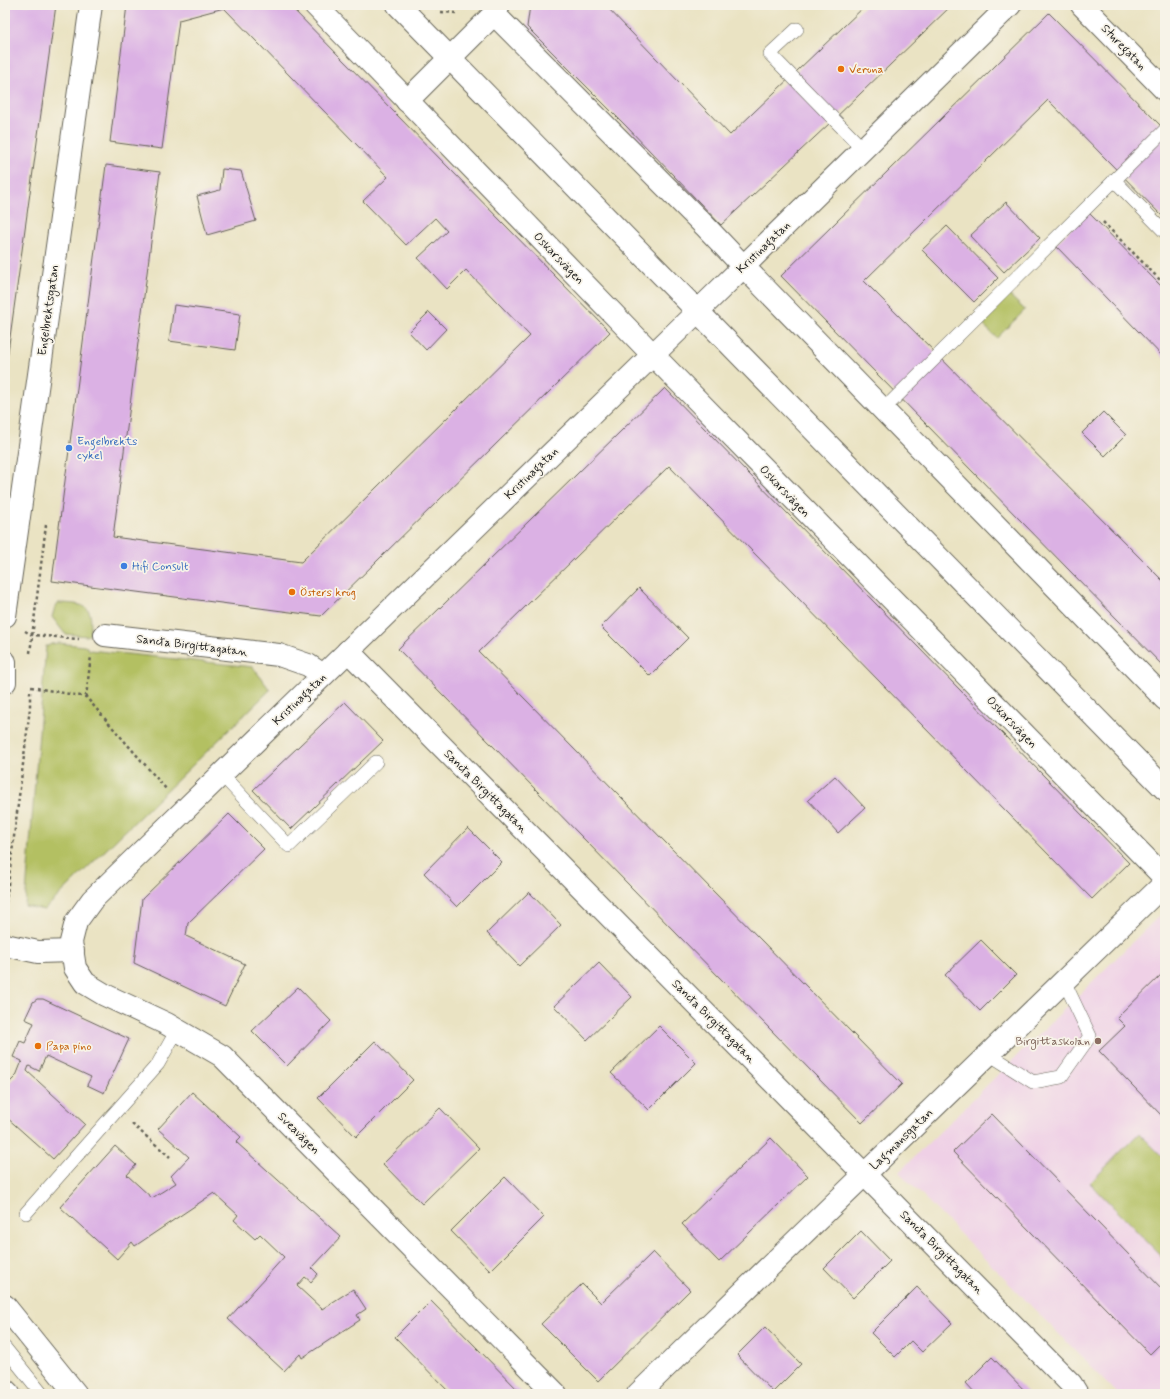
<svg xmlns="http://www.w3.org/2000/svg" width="1170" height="1399" viewBox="0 0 1170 1399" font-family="Mynerve,sans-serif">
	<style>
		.built { fill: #efd0e6 }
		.green { fill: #b3c062; stroke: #686e3f }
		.building { fill: #dbb1e4 }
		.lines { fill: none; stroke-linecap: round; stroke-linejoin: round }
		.service-casing { stroke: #646256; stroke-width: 14 }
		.minor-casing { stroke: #646256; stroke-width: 24 }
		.tertiary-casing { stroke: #646256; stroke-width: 24 }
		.secondary-casing { stroke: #646256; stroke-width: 24 }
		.path { stroke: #646256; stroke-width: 2.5; stroke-dasharray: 3 3; stroke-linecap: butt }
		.service { stroke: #fff; stroke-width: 13 }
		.minor { stroke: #fff; stroke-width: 22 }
		.tertiary { stroke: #fff; stroke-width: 22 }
		.secondary { stroke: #fff; stroke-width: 22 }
		.food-dot { fill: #e8710a; stroke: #f7f3e8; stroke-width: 1.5 }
		.shop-dot { fill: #3f7fe0; stroke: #f7f3e8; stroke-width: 1.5 }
		.education-dot { fill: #8d6e63; stroke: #f7f3e8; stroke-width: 1.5 }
		.labels { text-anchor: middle; stroke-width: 3.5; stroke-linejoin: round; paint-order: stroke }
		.street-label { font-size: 12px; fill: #1c1c1c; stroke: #f7f3e8 }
		.food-label { font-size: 12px; fill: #c56008; stroke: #f7f3e8; text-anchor: start }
		.shop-label { font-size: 12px; fill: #366cbe; stroke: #f7f3e8; text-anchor: start }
		.education-label { font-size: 12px; fill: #785e54; stroke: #f7f3e8; text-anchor: end }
	</style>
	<rect width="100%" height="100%" fill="#f7f3e8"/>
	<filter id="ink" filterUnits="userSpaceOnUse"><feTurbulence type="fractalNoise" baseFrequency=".025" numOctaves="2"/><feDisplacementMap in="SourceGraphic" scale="8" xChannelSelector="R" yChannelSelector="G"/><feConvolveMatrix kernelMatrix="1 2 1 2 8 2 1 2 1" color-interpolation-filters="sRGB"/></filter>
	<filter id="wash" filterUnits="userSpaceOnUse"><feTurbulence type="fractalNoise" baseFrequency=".012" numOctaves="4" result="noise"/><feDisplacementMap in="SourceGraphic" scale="16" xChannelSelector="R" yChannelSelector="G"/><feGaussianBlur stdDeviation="0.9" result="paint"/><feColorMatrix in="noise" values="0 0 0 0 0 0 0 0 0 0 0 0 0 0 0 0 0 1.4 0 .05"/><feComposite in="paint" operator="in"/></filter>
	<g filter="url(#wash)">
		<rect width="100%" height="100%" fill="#eae3c3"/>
		<polygon class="built" points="1165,910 1165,1394 1118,1394 899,1172"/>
		<g class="green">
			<polygon points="1008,294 1025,310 997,338 980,322"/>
			<path d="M58,603C85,604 94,604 90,634L87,636L65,634L52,617L54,610Z"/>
			<polygon points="59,643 84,646 87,647 89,650 253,667 270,690 44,910 25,906 46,646 48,646 51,644"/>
			<polygon points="1139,1133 1165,1159 1165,1260 1090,1183"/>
		</g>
		<g id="blocks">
			<g class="building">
				<polygon points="5,5 56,5 6,366 5,366"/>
				<polygon points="127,5 289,5 610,332 321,616 52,581 106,165 160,172 113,537 301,562 530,336 466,270 447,289 418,258 447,231 435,218 406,245 363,201 388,177 224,8 179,20 162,149 110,142"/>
				<polygon points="530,5 605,5 730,135 866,5 952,5 830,123 721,225 626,126 527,27"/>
				<polygon points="1049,13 1165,130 1165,219 1048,100 864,281 1165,583 1165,668 781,276"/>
				<polygon points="222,169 241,171 256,221 207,235 197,196 220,190"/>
				<polygon points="1006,202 1040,238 1004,272 970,236"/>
				<polygon points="1088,212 1165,290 1165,359 1055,245"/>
				<polygon points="947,226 998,278 974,302 922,250"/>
				<polygon points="174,305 240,314 235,350 169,341"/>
				<polygon points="429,312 446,329 426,350 409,332"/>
				<polygon points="665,388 1129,863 1092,899 669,466 479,652 902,1084 862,1123 398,649"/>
				<polygon points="1103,412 1126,435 1105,456 1082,433"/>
				<polygon points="639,588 688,638 650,676 601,627"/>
				<polygon points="345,702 383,741 291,829 253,790"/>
				<polygon points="835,776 865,808 838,833 808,800"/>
				<polygon points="229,814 264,849 188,923 186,936 245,964 225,1006 134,963 142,899"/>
				<polygon points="468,828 502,862 457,907 424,873"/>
				<polygon points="529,892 561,925 519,966 487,933"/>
				<polygon points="981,940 1016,975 980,1011 945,975"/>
				<polygon points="599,963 632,997 587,1040 554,1006"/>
				<polygon points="1165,971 1165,1119 1099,1051 1125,1026 1117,1018"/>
				<polygon points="298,987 331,1021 287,1066 252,1031"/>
				<polygon points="37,999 43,999 129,1039 104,1093 87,1085 91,1077 46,1056 39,1071 29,1066 27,1071 85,1124 53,1159 5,1116 5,1087 16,1076 22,1061 13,1057 20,1041 25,1043 34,1023 25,1019 33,1002"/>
				<polygon points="659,1026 696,1063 649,1110 611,1073"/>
				<polygon points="375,1041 413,1080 356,1137 318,1098"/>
				<polygon points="192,1092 241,1137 236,1142 341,1237 312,1268 318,1274 311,1282 305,1277 297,1286 322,1309 353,1289 366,1309 357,1315 360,1320 302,1358 300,1354 284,1371 228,1319 284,1257 260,1234 255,1239 234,1220 238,1215 214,1193 135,1246 132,1242 117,1259 60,1207 115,1146 136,1165 127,1175 152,1198 176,1183 171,1176 189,1157 158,1129"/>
				<polygon points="440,1108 479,1148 422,1204 383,1164"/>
				<polygon points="992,1114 1165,1292 1165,1339 1150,1354 953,1152"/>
				<polygon points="771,1138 808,1176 719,1262 682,1224"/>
				<polygon points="505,1177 544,1217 490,1271 451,1231"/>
				<polygon points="861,1231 890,1261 853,1298 824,1268"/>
				<polygon points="653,1252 690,1290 598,1381 541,1324 582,1284 601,1303"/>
				<polygon points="917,1287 952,1323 922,1352 911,1341 895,1357 871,1333"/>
				<polygon points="431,1301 522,1394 451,1394 395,1337"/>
				<polygon points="765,1327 801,1364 773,1392 737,1355"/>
				<polygon points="992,1357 1028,1394 976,1394 966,1383"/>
			</g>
		</g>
	</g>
	<g filter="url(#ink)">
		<use href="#blocks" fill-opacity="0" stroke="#646256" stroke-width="1"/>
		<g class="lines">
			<g class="service-casing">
				<g id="service">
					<polyline points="797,29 770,54 863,149"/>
					<polyline points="1114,180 1165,232"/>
					<polyline points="883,410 1165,130"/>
					<polyline points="221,774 289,846 376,762"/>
					<polyline points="989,1054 1033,1082 1061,1077 1090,1036 1064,981"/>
					<polyline points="26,1213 158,1064 177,1030"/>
					<polyline points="5,1348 42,1394"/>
				</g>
			</g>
			<g class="minor-casing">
				<g id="minor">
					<polyline points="315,5 653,355 1165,878"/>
					<polyline points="1082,5 1165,90"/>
					<polyline points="494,14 705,226 743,266 1165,699"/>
					<polyline points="407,101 494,14 499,5"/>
					<polyline points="5,616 91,5"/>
					<polyline points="105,635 279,655 308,665 323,675"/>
					<polyline points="348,651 1071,1384 1077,1394"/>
					<polyline points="5,662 5,682"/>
					<polyline points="5,945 38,952 73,951"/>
					<polyline points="556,1394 222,1056 167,1024 105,995 85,983 75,968 71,942 76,922 92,900 698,311 1010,5"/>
					<polyline points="638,1394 1165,883"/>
				</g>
			</g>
			<g class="tertiary-casing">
				<polyline id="tertiary" points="398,5 1165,789"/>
			</g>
			<g class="secondary-casing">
				<g id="secondary">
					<polyline points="5,1306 76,1394"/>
					<polyline points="5,1390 9,1394"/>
				</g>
			</g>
			<g class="path">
				<polyline points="441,12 458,13"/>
				<polyline points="1103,222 1165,285"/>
				<polyline points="25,631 32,635 79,639"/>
				<polyline points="30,653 46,525"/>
				<polyline points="31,687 86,697 167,790"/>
				<polyline points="86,697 91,656"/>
				<polyline points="5,909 30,708 30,692"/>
				<polyline points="132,1124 170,1157"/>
			</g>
			<use href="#service" class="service"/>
			<use href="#minor" class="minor"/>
			<use href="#tertiary" class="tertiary"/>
			<use href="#secondary" class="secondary"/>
		</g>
	</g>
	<g class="food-dot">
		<circle cx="841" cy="69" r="4"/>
		<circle cx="292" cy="592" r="4"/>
		<circle cx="38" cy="1046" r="4"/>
	</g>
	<g class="shop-dot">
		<circle cx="69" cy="448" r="4"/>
		<circle cx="124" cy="566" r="4"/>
	</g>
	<circle class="education-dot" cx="1098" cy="1041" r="4"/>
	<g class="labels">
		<g class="street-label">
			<text transform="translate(1124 47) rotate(46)" y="4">Sturegatan</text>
			<text transform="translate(763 247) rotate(-44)" y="4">Kristinagatan</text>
			<text transform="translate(559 258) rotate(46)" y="4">Oskarsvägen</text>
			<text transform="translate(48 310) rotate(-82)" y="4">Engelbrektsgatan</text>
			<text transform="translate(531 473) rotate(-44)" y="4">Kristinagatan</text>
			<text transform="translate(785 491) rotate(46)" y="4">Oskarsvägen</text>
			<text transform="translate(192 645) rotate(7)" y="4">Sancta Birgittagatan</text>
			<text transform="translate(299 699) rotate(-44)" y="4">Kristinagatan</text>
			<text transform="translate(1012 722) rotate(46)" y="4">Oskarsvägen</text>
			<text transform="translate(486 791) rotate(45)" y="4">Sancta Birgittagatan</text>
			<text transform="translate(714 1021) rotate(45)" y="4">Sancta Birgittagatan</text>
			<text transform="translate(299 1133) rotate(45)" y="4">Sveavägen</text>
			<text transform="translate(901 1139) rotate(-44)" y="4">Lagmansgatan</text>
			<text transform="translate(942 1252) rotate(45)" y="4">Sancta Birgittagatan</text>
		</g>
		<g class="food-label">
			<text x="849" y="73">Verona</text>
			<text x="300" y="596">Östers krog</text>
			<text x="46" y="1050">Papa pino</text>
		</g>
		<g class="shop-label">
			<text x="77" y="445">Engelbrekts<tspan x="77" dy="14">cykel</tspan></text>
			<text x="132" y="570">Hifi Consult</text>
		</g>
		<g class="education-label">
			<text x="1090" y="1045">Birgittaskolan</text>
		</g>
	</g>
	<rect width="1170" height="1399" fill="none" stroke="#f7f3e8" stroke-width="20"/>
</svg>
